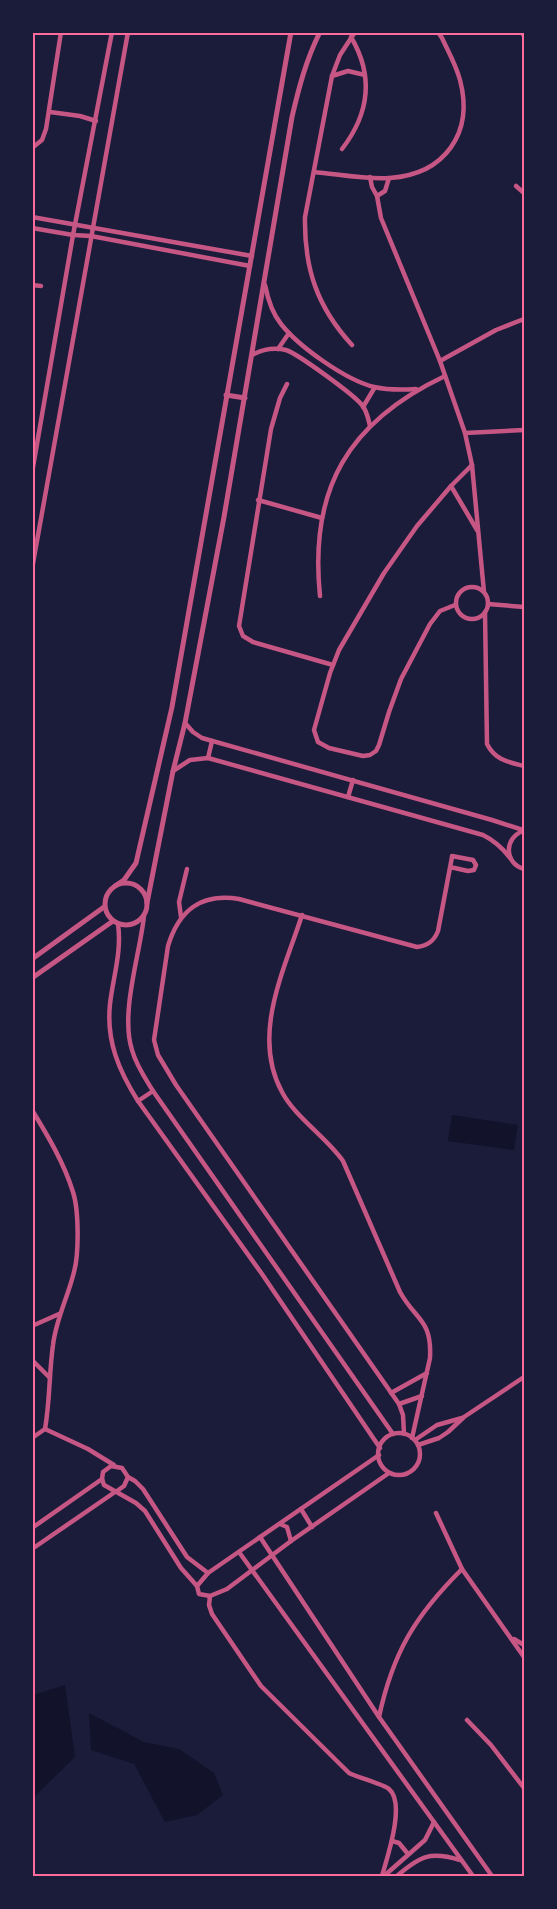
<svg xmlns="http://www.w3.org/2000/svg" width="557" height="1909" viewBox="0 0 557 1909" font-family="'Noto Serif',serif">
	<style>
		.water { fill: #12122b }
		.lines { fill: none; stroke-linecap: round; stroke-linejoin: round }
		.minor { stroke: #c65784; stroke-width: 4.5 }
		.tertiary { stroke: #c65784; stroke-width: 5 }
		.neatline { fill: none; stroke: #ff6b9d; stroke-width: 2 }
	</style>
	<rect width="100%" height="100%" fill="#1b1b3a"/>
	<g class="water">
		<polygon points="452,1115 518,1125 514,1150 448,1141"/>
		<polygon points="65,1685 75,1757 33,1798 33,1695"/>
		<polygon points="89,1713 144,1742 179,1749 214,1773 223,1795 197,1815 165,1822 134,1764 91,1750"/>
	</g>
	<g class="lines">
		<g class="minor">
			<polyline points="522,32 524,36"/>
			<polyline points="332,76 348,71 365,75"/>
			<polyline points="50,112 80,116 96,121"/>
			<polyline points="32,148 42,140 46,129 61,32"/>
			<path d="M342,149C369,114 374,76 351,37"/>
			<path d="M314,172C337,174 367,180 390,178C445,174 474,133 460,80C456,65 448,51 442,38L438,32"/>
			<polyline points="370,177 372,187 377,196 381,218 440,361 465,433 472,465 484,592"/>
			<polyline points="516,186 524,193"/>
			<polyline points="377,196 385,191 389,178"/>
			<polyline points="32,217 252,256"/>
			<polyline points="32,228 73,235 91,236 250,266"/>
			<polyline points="32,285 41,286"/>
			<path d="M265,285C268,300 272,313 281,324C299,347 346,380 374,387C388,390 402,390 416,389"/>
			<path d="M352,345C317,307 304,268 305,217L332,76L340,55L355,32"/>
			<polyline points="278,349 289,333"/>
			<path d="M252,355C263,349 273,347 286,350C298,354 353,394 362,405C367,411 368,418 370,426"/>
			<polyline points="440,361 496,330 524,319"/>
			<polyline points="287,384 280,398 271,429 239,626 243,636 253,642 333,665"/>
			<polyline points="363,407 375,387"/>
			<polyline points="465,433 524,430"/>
			<polyline points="32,473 73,235 112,32"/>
			<polyline points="451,486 477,530"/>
			<polyline points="258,500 322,518"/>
			<polyline points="32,569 128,32"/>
			<circle cx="472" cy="603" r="16"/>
			<path d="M320,596C309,489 348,422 445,376"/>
			<polyline points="488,604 524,607"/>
			<polyline points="455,605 440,611 430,624 401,679 389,712 379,745 376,751 370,755 363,756 329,748 318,742 314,730 330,673 339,650 384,573 417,526 451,486 472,465"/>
			<path d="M485,612L487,744C495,760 508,762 524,766"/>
			<polyline points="185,723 193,732 202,738 492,820 523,830"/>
			<polyline points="208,758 212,741"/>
			<path d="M173,771L190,760L208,758L483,835C495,841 502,847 510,858"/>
			<polyline points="348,797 353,780"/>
			<path d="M523,831C504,838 504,863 524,869"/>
			<path d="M302,915C284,971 251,1035 282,1092C295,1117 326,1137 343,1161L400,1292C416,1321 432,1319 430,1358L412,1438"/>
			<path d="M144,916C140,954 120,1013 132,1050C136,1065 145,1078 153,1091L393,1434"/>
			<polyline points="181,917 179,902 187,869"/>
			<path d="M118,924C122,952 113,977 110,1004C106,1041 119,1071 138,1101L262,1274L380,1448"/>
			<polyline points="138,1101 153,1091"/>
			<path d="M32,1110C48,1136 64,1163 73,1192C79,1210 79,1254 74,1272C68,1297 56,1319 53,1345C49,1373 50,1401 45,1429L32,1438"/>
			<polyline points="32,1326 59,1314"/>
			<polyline points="32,1360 50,1378"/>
			<polyline points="391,1393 427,1373"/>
			<polyline points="399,1404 422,1396"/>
			<polyline points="45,1429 88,1449 114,1465"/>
			<circle cx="399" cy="1454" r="21"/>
			<path d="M404,1434L403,1415L399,1404L176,1085L158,1055L154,1040L168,946C179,910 201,893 239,899L417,947C428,946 434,941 438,931L452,857V856L473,860L476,865L474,870L468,871L450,867"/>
			<polyline points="415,1440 437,1425 462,1418"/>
			<polyline points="418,1445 439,1438 448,1432 464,1417 524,1377"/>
			<polyline points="379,1455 208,1573 197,1586 199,1594 210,1596 227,1589 291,1541 389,1473"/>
			<polyline points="128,1477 135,1481 143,1489 187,1557 208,1573"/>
			<polyline points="117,1491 124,1486 128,1477 122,1468 111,1466 103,1472 102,1479 104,1485 136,1503 145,1511 181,1568 197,1586"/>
			<polyline points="301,1509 312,1527"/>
			<polyline points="436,1513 462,1569 524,1657"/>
			<polyline points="280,1524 287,1527 291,1541"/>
			<polyline points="32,1528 102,1479"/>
			<polyline points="260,1537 379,1717 492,1876"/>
			<polyline points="32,1549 115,1492"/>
			<polyline points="239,1552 473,1876"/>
			<path d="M210,1596L209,1605L212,1614L261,1686L349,1773C359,1778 383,1784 389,1789C406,1803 387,1858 382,1876"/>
			<polyline points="514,1639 524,1645"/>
			<path d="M379,1717C393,1652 415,1616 462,1569"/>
			<polyline points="467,1720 491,1745 524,1788"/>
			<polyline points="392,1841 399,1843 408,1854"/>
			<polyline points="384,1876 425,1840 434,1822"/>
			<path d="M397,1876C420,1856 430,1851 460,1860"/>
		</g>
		<g class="tertiary">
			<polyline points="226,395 245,398"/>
			<circle cx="126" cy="904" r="21"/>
			<polyline points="115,886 124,880 136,863 172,707 291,32"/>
			<path d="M147,903L173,771L185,723L224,517L292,117C299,87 306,60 320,32"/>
			<polyline points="32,959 104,907"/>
			<polyline points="32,978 113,921"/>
		</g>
	</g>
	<rect width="557" height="1909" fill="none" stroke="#1b1b3a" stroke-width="68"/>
	<rect x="34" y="34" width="489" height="1841" class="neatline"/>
</svg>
